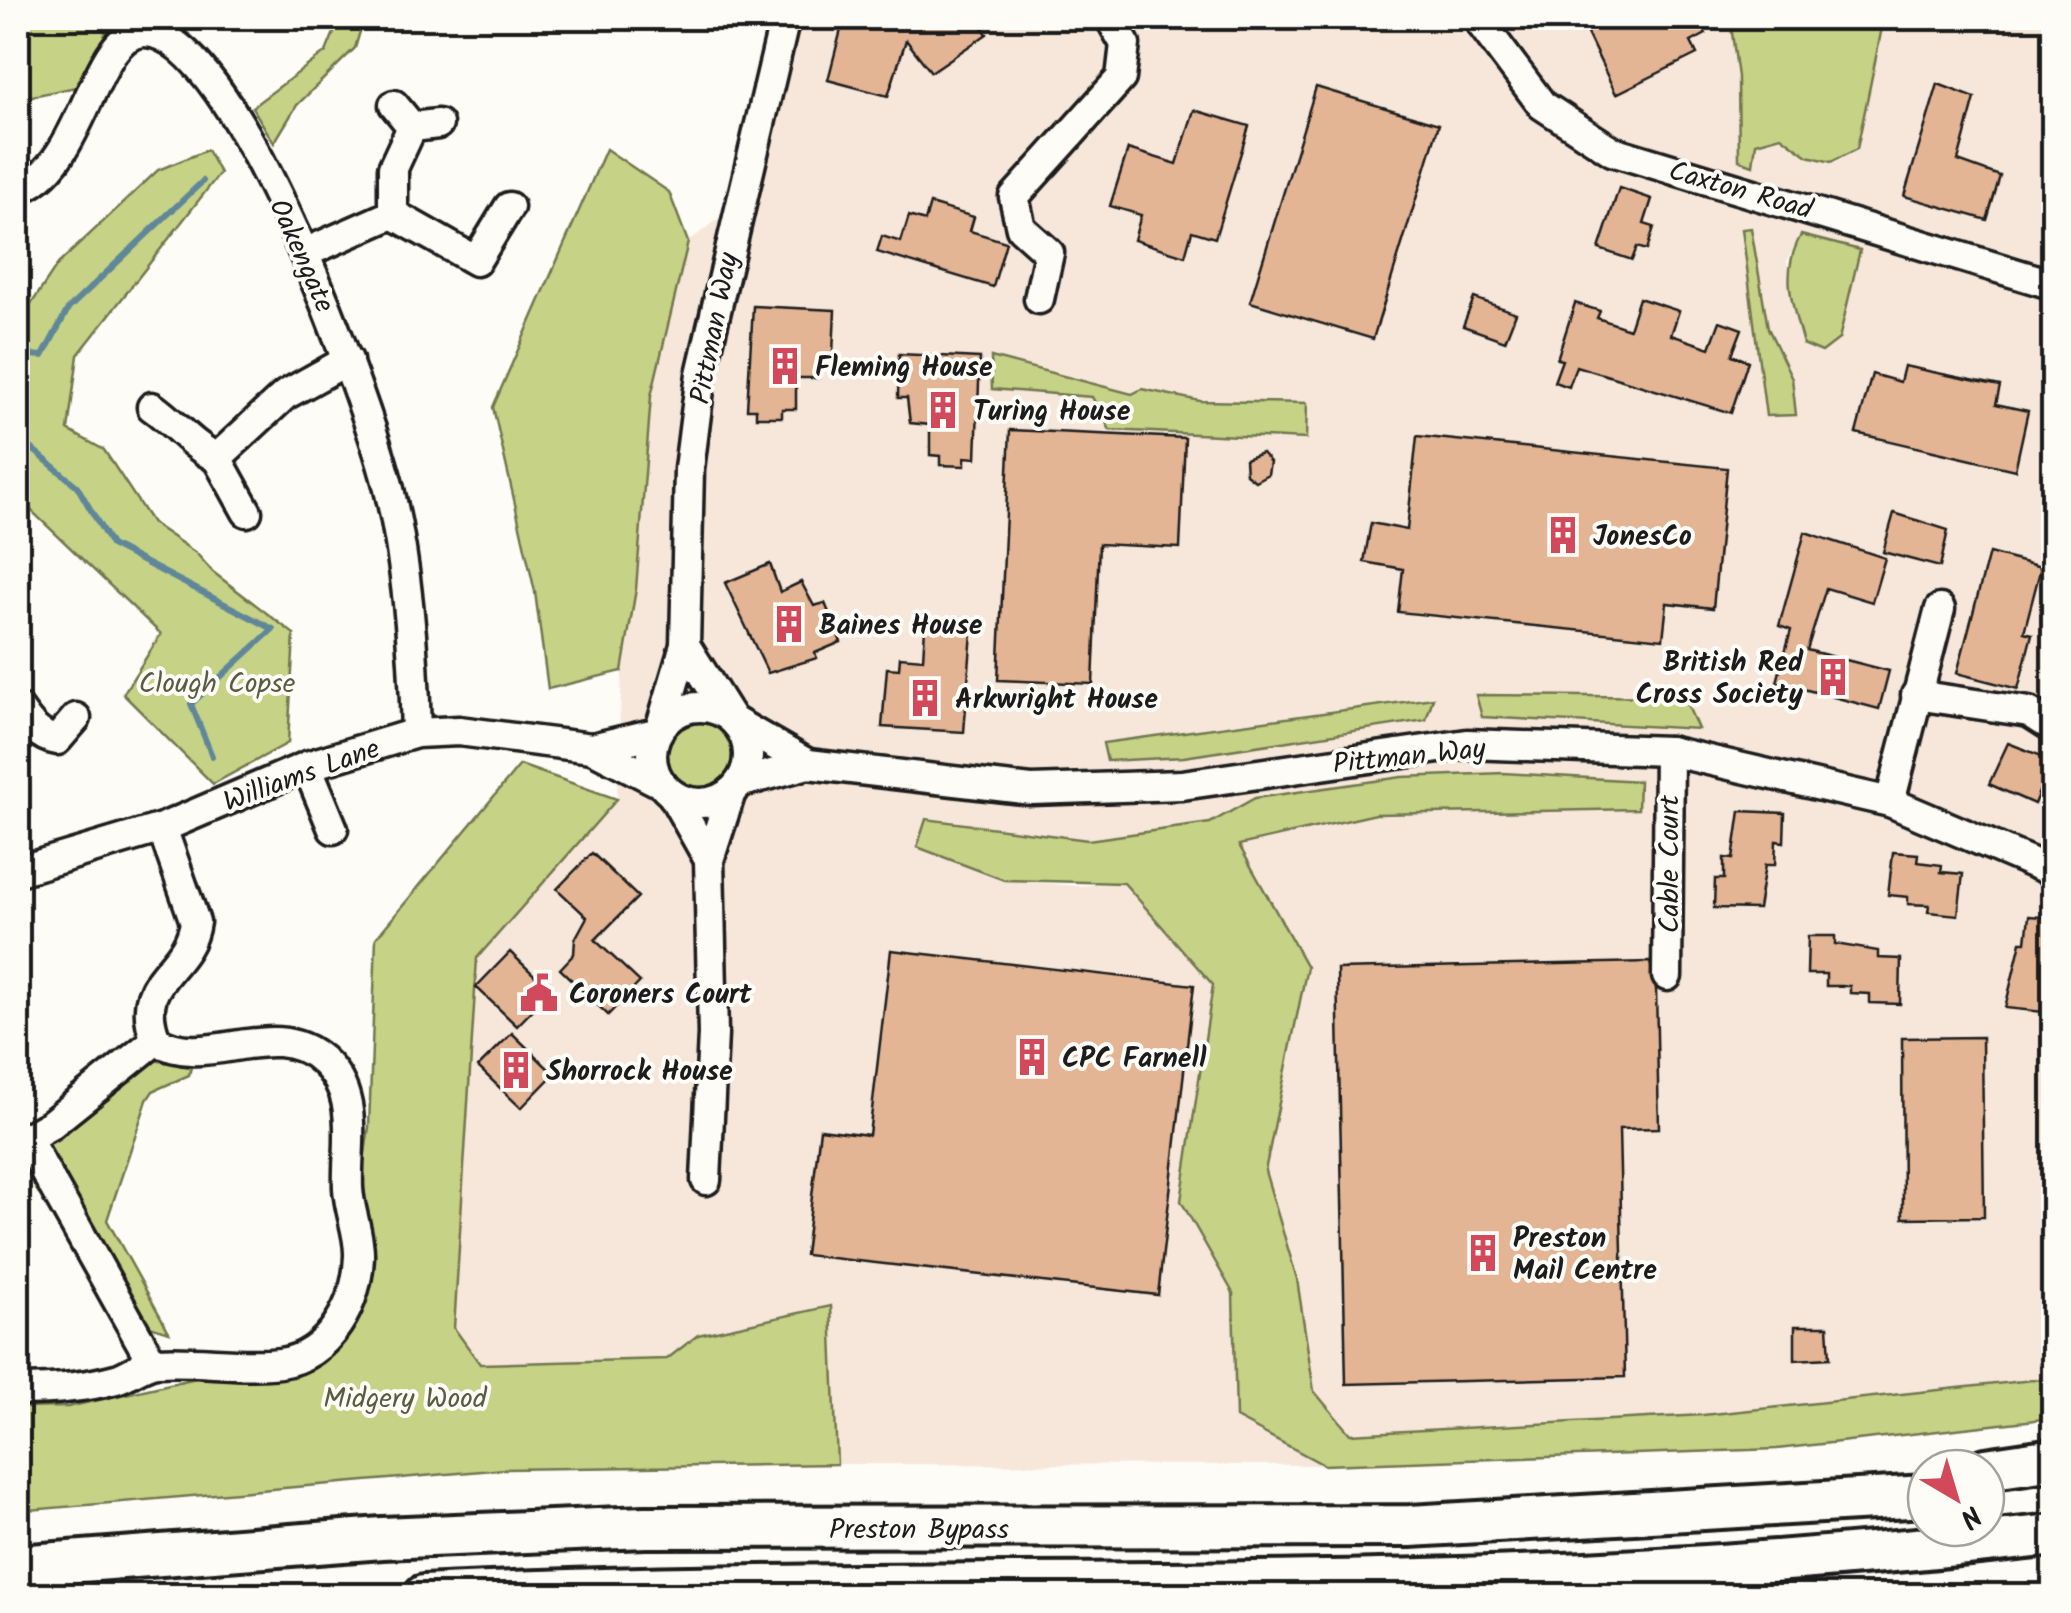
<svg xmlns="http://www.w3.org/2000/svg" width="2071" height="1613" viewBox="0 0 2071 1613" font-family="Kalam,sans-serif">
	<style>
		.built { fill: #f6e7da; fill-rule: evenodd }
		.green { fill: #c6d285; stroke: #717750; stroke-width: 2.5 }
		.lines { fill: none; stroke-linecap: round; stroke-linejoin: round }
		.stream { stroke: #5f8799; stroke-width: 6 }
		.building { fill: #e4b595; stroke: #1c1c1c; stroke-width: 2.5 }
		.minor-casing { stroke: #1c1c1c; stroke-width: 35 }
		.highway-casing { stroke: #1c1c1c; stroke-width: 48 }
		.minor { stroke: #fdfcf7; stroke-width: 28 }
		.highway { stroke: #fdfcf7; stroke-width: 40 }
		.labels { text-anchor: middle; stroke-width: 8; stroke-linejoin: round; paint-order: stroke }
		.street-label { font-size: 28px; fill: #1c1c1c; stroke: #fdfcf7 }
		.poi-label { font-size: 28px; font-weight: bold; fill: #1c1c1c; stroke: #fdfcf7; text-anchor: start }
		.park-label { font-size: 28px; fill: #585c41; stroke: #fdfcf7 }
	</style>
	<rect width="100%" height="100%" fill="#fdfcf7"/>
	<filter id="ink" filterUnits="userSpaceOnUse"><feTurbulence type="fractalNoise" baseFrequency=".01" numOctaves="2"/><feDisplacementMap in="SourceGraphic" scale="20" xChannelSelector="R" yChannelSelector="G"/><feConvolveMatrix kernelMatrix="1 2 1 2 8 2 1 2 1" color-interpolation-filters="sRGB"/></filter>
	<g filter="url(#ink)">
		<path class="built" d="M802,18H1730L1752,164L1756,143L1781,136L1808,156L1877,46L1884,18H2053V1378L1703,1415L1350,1434L1314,1391L1297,1279L1265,1171L1307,967L1239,845L1376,814L1638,809L1639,781L1504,773L1402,777L1255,798L1210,823L1088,840L927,819L917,846L1004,880L1079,886L1124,883L1213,985L1181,1202L1233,1293L1236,1418L1324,1465L837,1464L831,1307L698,1335L668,1359L480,1364L454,1328L477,958L617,799L622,671L636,589L651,396L688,242L763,184ZM1751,229L1768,328L1796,415H1766ZM1800,236L1860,251L1839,339L1804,344L1787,261ZM995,359L1132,394L1142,389L1200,401L1307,403L1306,439L1111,430L1092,397L1000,390ZM1425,720L1184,757L1108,761L1104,744Z"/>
		<g class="green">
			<polygon points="22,18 88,18 106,32 81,86 18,99 18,25"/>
			<polygon points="340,18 364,18 355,48 297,105 274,143 252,107 326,52"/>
			<polygon points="1730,18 1884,18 1857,149 1831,162 1808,156 1781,136 1756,143 1753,165 1739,160 1738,77"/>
			<polygon points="606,149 669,192 688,242 651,396 636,589 622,671 548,689 535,592 493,407"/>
			<polygon points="207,150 220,173 78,355 68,430 104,450 152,523 196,553 213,572 294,634 288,743 213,784 123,694 161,634 18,498 18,309 26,312 58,264 158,170"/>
			<polygon points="1751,228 1768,328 1792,378 1796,415 1766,416 1742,229"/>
			<path d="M1801,235L1860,250L1839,339L1822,352L1803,344C1792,303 1780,273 1801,235Z"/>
			<polygon points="991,357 1132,394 1142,389 1200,401 1307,403 1306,439 1110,430 1092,397 992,389"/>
			<polygon points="1476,695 1684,697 1698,729 1482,717"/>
			<polygon points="1433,698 1426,720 1184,757 1107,761 1103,743"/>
			<circle cx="700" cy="756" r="35"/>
			<polygon points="520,765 617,799 477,958 454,1328 480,1364 667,1359 698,1335 831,1306 837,1464 505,1469 18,1511 18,1408 68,1407 223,1372 281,1376 312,1368 340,1348 357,1322 372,1260 362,1173 369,1127 376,938"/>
			<polygon points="1503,773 1639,781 1638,809 1376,814 1239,845 1307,967 1265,1171 1297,1279 1314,1391 1350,1434 1703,1415 2053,1378 2053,1418 1777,1449 1324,1465 1236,1418 1233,1293 1181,1201 1213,985 1124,883 1004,880 917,847 926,819 1088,840 1210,823 1255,798 1402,777"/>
			<polygon points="154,1060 191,1067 189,1075 153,1091 147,1100 107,1220 169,1332 140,1323 58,1178 46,1145"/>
		</g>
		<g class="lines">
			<g class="stream">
				<polyline points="18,354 43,356 68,309 203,181"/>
				<polyline points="18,423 18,437 77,486 111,545 273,629 191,704 212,756"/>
			</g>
		</g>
		<g class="building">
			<polygon points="844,18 976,18 987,34 931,72 906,40 888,96 828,80"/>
			<polygon points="1604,18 1698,18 1706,34 1691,42 1697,54 1616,94 1584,27"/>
			<polygon points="1938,84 1975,98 1958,161 2000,176 1987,220 1904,196"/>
			<polygon points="1316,87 1439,124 1373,339 1250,302"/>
			<polygon points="1194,110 1249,126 1215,238 1192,231 1185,256 1134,240 1141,215 1110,206 1128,149 1177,164"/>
			<polygon points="1619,188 1652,199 1644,224 1654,227 1647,250 1637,247 1632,260 1599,249"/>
			<polygon points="930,204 974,217 970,231 1006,242 993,287 877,252 882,236 901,242 909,216 925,221"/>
			<polygon points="1474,298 1516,313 1505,341 1463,326"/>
			<polygon points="1639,298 1679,311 1671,335 1710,348 1720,321 1742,329 1732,355 1748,361 1731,413 1576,366 1569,387 1554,382 1562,360 1557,359 1575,303 1600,311 1597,318 1629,329"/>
			<polygon points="753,306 835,310 833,354 822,354 819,378 796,378 796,409 782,409 782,417 756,417 756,409 747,409"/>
			<polygon points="899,354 980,358 976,458 965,457 965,466 940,465 940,456 930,455 930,425 910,423 907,398 898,398"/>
			<polygon points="1904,366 2000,386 1996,404 2028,411 2015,470 1856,433 1872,374 1900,382"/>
			<polygon points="1010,430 1185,438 1180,548 1099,544 1093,684 998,680"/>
			<polygon points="1417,436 1727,468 1713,608 1667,603 1663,639 1398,612 1403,569 1364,562 1371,523 1407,530"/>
			<polygon points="1262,453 1270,462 1268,474 1255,481 1246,474 1245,459"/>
			<polygon points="1894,513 1948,530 1940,567 1883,552"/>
			<polygon points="1805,532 1885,558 1872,602 1826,588 1807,650 1889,671 1879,709 1777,682 1791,630 1779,626"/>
			<polygon points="1989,553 2041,567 2024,632 2032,634 2018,689 1957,673"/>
			<polygon points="770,564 780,592 801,582 814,606 825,603 841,642 815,653 817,658 768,673 725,583"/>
			<polygon points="925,628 972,632 964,732 882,727 887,668 899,669 900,657 923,659"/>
			<polygon points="2008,743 2052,760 2034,804 1989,784"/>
			<polygon points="1740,811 1785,813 1784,842 1776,841 1775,865 1765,865 1758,909 1714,908 1715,879 1724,879 1724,858 1733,859"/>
			<polygon points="1893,852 1918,854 1917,862 1942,865 1941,872 1963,874 1958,915 1928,912 1929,905 1908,904 1908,897 1888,895"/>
			<polygon points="592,853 638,897 595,940 640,982 608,1015 560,969 574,954 575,939 587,917 557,889"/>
			<polygon points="2029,916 2054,918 2054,977 2044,1012 2005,1008 2021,942 2026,942"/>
			<polygon points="1808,936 1835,936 1835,944 1878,951 1878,958 1901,959 1900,1004 1870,1003 1870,994 1850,993 1850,986 1826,986 1826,974 1807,974"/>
			<polygon points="891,950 1194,985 1158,1295 805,1255 820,1129 869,1135"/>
			<polygon points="510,952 551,991 517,1026 476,987"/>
			<polygon points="1650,962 1656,989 1659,1128 1619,1129 1625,1377 1346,1384 1337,969"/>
			<polygon points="512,1033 554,1074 521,1108 478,1067"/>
			<polygon points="1982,1037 1984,1217 1903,1218 1902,1038"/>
			<polygon points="1795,1326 1828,1326 1830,1358 1795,1360"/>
		</g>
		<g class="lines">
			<g class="minor-casing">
				<g id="minor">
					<polyline points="1477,18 1542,105 1612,151 2054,285"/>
					<polyline points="394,105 412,127 438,124"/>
					<path d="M18,189C85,168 92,32 144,32C236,31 367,404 388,485C408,564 414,651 416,733"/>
					<polyline points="393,214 393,168 412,127"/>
					<polyline points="307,252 393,214 476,261 509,207"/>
					<polyline points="1039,299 1049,253 1021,228 1014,197 1121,78 1125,44 1110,18"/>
					<path d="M152,407C175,423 192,446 217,458L285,395L348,360"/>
					<polyline points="217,458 247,512"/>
					<polyline points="685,645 731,718"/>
					<polyline points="1916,695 2029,712 2054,728"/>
					<circle cx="700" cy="755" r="48"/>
					<path d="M18,708C28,722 38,737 57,740L76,718"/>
					<polyline points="737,723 808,764"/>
					<polyline points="661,726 685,645 689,469 701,374 785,18"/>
					<polyline points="592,748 662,784"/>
					<polyline points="307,766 333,829"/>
					<polyline points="739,783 808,764 1031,790 1182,785 1467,744 1669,751 1890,802 2054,872"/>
					<polyline points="672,794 709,860"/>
					<polyline points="1890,802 1940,609"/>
					<polyline points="18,871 162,828 307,766 416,733 459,731 592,748 656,733"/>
					<polyline points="1667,976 1669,751"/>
					<polyline points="27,1139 152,1362"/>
					<path d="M18,1143L50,1125L156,1040C131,977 188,973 195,922L162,828"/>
					<polyline points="706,1180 713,1034 709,860 731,792"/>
					<path d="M18,1390C51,1390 83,1388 116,1379C130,1375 143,1363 157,1362C198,1359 240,1368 280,1363C330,1356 358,1302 359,1256C360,1234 349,1211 348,1188C346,1143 361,1095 322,1060C272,1015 207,1072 156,1040"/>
				</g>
			</g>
			<g class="highway-casing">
				<g id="highway">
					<polyline points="1986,1469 2054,1459"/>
					<polyline points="18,1566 382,1538 645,1527 1410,1526 1926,1496"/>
					<path d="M424,1596C758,1579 1091,1588 1424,1579C1634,1574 1845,1558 2054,1535"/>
				</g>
			</g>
			<use href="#minor" class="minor"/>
			<use href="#highway" class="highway"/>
		</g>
	</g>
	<defs>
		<g id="building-bare" transform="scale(3)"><path d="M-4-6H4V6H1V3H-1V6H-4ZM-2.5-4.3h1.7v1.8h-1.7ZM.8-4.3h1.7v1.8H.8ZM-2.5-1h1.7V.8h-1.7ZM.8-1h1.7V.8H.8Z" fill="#d1495b" stroke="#fdfcf7" stroke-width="2.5" paint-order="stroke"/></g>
		<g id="civic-bare" transform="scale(3)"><path d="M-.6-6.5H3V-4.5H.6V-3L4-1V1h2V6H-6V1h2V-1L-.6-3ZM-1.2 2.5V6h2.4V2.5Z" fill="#d1495b" stroke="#fdfcf7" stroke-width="2.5" paint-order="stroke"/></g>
	</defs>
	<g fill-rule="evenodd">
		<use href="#building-bare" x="785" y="366"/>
		<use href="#building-bare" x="943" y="410"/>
		<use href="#building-bare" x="1563" y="535"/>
		<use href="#building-bare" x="789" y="624"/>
		<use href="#building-bare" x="1833" y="677"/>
		<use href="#building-bare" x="925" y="698"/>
		<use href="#civic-bare" x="539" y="993"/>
		<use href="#building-bare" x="1032" y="1057"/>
		<use href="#building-bare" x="516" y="1070"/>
		<use href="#building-bare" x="1483" y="1253"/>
	</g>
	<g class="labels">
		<g class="street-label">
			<text transform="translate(1741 189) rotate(16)" y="10">Caxton Road</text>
			<text transform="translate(303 255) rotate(66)" y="10">Oakengate</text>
			<text transform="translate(713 328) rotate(-79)" y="10">Pittman Way</text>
			<text transform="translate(1409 755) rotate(-6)" y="10">Pittman Way</text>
			<text transform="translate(301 774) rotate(-20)" y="10">Williams Lane</text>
			<text transform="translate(1668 864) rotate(-90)" y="10">Cable Court</text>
			<text x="919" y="1538">Preston Bypass</text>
		</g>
		<g class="poi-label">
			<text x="815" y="376">Fleming House</text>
			<text x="973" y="420">Turing House</text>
			<text x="1593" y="545">JonesCo</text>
			<text x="819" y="634">Baines House</text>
			<text x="1803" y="671" text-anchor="end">British Red<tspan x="1803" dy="32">Cross Society</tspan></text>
			<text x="955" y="708">Arkwright House</text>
			<text x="569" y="1003">Coroners Court</text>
			<text x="1062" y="1067">CPC Farnell</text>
			<text x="546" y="1080">Shorrock House</text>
			<text x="1513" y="1247">Preston<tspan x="1513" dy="32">Mail Centre</tspan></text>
		</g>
		<g class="park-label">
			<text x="217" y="692">Clough Copse</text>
			<text x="405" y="1407">Midgery Wood</text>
		</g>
	</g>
	<rect width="2071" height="1613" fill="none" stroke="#fdfcf7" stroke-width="60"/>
	<rect x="30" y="30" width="2011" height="1553" fill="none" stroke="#1c1c1c" stroke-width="4" filter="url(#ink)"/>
	<g transform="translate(1956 1498) rotate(142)"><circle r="48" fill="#fdfcf7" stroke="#a3a29f" stroke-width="2.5"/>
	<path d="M0-8L18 38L0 25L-18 38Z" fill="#d1495b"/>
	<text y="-15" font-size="28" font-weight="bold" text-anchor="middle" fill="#1c1c1c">N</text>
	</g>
</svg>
